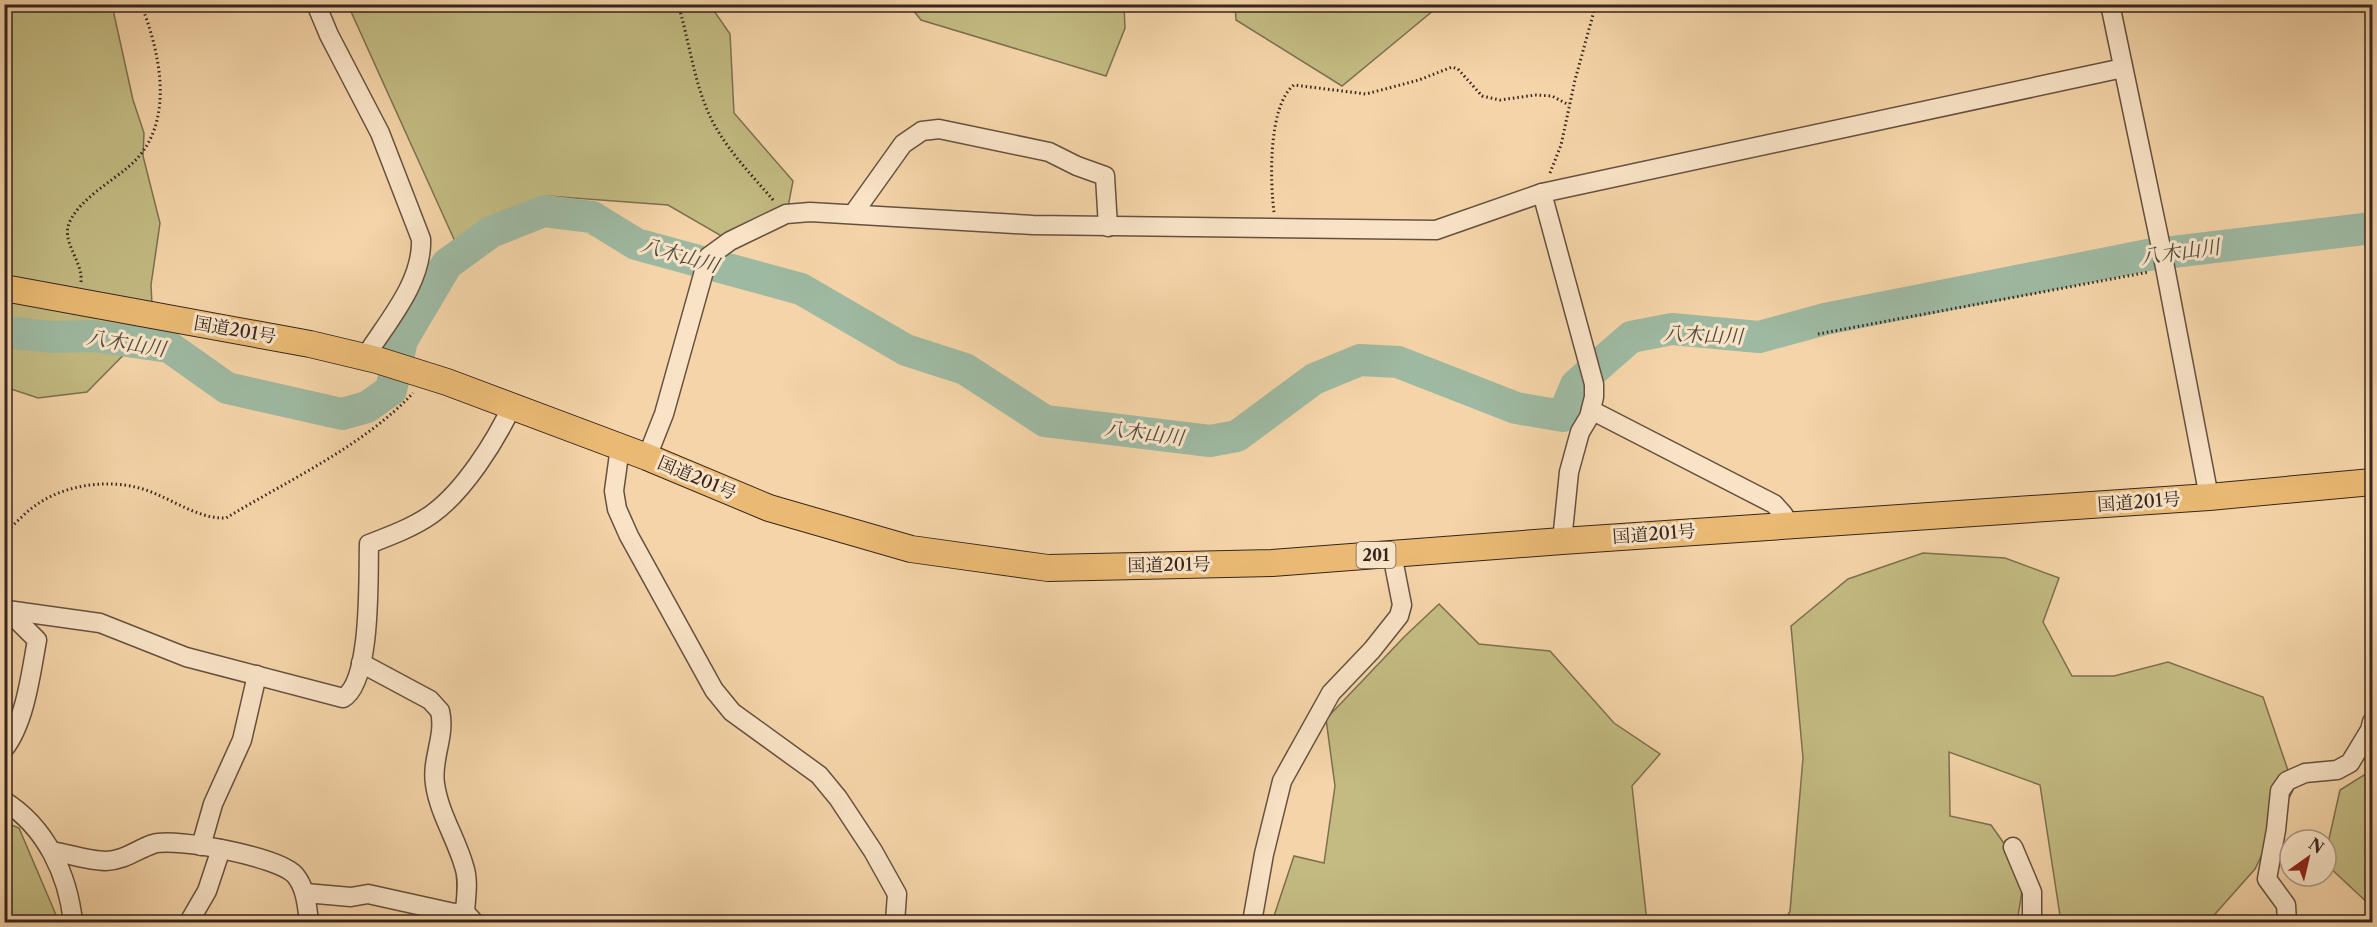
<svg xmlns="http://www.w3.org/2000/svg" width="2377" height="927" viewBox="0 0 2377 927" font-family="'Libre Caslon Text','Noto Serif JP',serif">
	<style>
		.green { fill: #c3bb82; stroke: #7c7050; stroke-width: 1.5 }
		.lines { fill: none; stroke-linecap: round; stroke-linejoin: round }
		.river { stroke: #9eb9a2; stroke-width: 32 }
		.minor-casing { stroke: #665140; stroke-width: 21 }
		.highway-casing { stroke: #36251e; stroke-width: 28 }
		.path { stroke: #36251e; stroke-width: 3; stroke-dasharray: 1.5 3; stroke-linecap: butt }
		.minor { stroke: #f8e3c6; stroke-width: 18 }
		.highway { stroke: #eaba74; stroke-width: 26 }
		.labels { text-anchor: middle; stroke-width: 6; stroke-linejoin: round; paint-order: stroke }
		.shield { fill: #f8e3c6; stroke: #705e50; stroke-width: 1.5 }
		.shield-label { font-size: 16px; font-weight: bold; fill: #36251e }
		.street-label { font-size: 18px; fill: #36251e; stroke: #f8e3c6 }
		.water-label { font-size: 20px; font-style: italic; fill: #504a3f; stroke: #f8e3c6 }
	</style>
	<rect width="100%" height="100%" fill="#f4d4a8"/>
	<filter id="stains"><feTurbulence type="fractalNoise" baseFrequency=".00333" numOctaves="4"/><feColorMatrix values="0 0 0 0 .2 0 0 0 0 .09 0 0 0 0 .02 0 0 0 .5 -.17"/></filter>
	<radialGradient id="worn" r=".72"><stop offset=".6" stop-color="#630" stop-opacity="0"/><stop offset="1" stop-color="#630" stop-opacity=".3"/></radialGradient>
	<g class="green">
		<polygon points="5,5 112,5 133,100 144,133 143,156 160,223 151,285 153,325 87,392 38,398 5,387"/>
		<polygon points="348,5 710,5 730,34 734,113 793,181 788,207 730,241 668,205 547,196 458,248"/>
		<polygon points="909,5 1124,5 1125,28 1106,76 921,20"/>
		<polygon points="1235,5 1235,4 1440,5 1342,86 1236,20"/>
		<polygon points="1923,553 2005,558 2059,578 2043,622 2072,676 2114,676 2168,662 2263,697 2294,788 2255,869 2208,922 2061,922 2040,785 1949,752 1950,816 1991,825 2025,873 2017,922 1784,922 1790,911 1803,758 1791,626 1848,579"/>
		<polygon points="1439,604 1479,644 1550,651 1614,723 1660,754 1632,786 1647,922 1272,922 1294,856 1324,863 1335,786 1326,719 1405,636"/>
		<polygon points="2372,770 2372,907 2326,864 2326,852 2340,790"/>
		<polygon points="4,822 19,828 59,922 5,922"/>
	</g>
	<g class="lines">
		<polyline class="river" points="4,332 53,337 92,336 169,347 227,388 342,414 367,407 391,390 402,340 447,264 491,232 544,211 592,217 636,244 801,289 906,350 965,369 1045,421 1210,441 1237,436 1314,379 1360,360 1398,362 1516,408 1563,416 1576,385 1631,337 1672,329 1759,337 1825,319 2148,255 2372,228"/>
		<g class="minor-casing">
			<g id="minor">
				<path d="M316,4L329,35L380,133L421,239C423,282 387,322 365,357"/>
				<polyline points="2110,4 2164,262 2209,497"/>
				<polyline points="1542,193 1594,384 1594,397 1589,417 1580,432 1569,472 1562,541"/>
				<polyline points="853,214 903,144 922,131 939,129 1049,152 1077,166 1105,176 1108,227"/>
				<polyline points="1591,410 1774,504 1783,514 1790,525"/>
				<polyline points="620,447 614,491 617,509 629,536 714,690 732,712 819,775 838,798 873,851 897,894 895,922"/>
				<polyline points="647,457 664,414 708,257 730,241 786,214 810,212 1033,225 1436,230 1542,193 2123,68"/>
				<path d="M7,610L100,623L186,657L343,698C372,682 368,576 369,544C390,536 414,527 432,514C464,491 495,442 512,406"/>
				<path d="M361,663L430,700L440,711C446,736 431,759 435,784C439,813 456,838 464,866C469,880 466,897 465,912L474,922"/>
				<path d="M4,749C25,723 31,673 37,640L5,608"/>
				<path d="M4,801C46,827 68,875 73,922"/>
				<polyline points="201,846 213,804 242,740 257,675"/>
				<polyline points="2013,847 2032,892 2032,922"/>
				<path d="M52,851C69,854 89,861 106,861C125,860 136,850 153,844C176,837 279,857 295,875C306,888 307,906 309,922"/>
				<polyline points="305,893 351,897 368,894 454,913 465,912"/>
				<polyline points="189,922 207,891 221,849"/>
				<polyline points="1252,922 1264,854 1282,781 1331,693 1372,650 1399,616 1402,605 1392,554"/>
				<polyline points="2287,922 2286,905 2267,879 2276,830 2280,791 2287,781 2305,773 2337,770 2350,763 2370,730 2372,722"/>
			</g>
		</g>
		<g class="highway-casing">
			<polyline id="highway" points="4,288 310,344 377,360 447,382 647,457 769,508 911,549 1048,568 1272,563 1562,541 2209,497 2372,482"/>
		</g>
		<g class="path">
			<path d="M678,4C689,40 693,77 708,112C723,146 750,173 774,201"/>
			<polyline points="1550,173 1561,145 1575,80 1596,4"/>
			<path d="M1274,212C1270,182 1268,105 1294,85L1366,94L1419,80L1452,67L1458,69L1482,96L1500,100L1535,95L1552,96L1569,105"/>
			<path d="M81,282C83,260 60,242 70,221C81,199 109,183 127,168C177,128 161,55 141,4"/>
			<polyline points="1818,334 2149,272"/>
			<path d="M11,527C19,520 27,511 36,505C69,482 119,477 156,494C178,503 201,519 226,518C287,481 365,445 413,393"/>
		</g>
		<use href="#minor" class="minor"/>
		<use href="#highway" class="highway"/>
	</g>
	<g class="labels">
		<rect class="shield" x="1356.5" y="542" width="39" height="26" rx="4.5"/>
		<g class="shield-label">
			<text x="1376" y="561">201</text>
		</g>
		<g class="street-label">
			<text transform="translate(235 330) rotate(10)" y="6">国道201号</text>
			<text transform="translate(697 478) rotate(23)" y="6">国道201号</text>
			<text transform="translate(2139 502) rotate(-4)" y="6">国道201号</text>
			<text transform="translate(1654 534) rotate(-4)" y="6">国道201号</text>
			<text transform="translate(1169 565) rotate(-1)" y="6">国道201号</text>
		</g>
		<g class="water-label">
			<text transform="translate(2180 252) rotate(-8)" y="7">八木山川</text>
			<text transform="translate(680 255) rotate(16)" y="7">八木山川</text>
			<text transform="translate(1703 335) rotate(2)" y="7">八木山川</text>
			<text transform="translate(126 343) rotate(9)" y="7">八木山川</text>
			<text transform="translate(1144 433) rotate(7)" y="7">八木山川</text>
		</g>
	</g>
	<rect width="2377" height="927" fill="none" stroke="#f4d4a8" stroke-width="24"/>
	<rect x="6" y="6" width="2365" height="915" fill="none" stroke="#36251e" stroke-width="3"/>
	<rect x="12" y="12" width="2353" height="903" fill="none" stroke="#36251e" stroke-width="1.5"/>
	<g transform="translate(2308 858) rotate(34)"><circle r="28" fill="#f8e3c6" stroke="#aa9783" stroke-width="1.5"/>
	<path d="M0-4.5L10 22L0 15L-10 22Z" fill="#8f2418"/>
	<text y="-9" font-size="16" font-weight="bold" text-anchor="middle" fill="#36251e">N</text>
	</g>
	<rect width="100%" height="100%" filter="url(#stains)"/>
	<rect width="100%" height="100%" fill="url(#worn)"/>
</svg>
